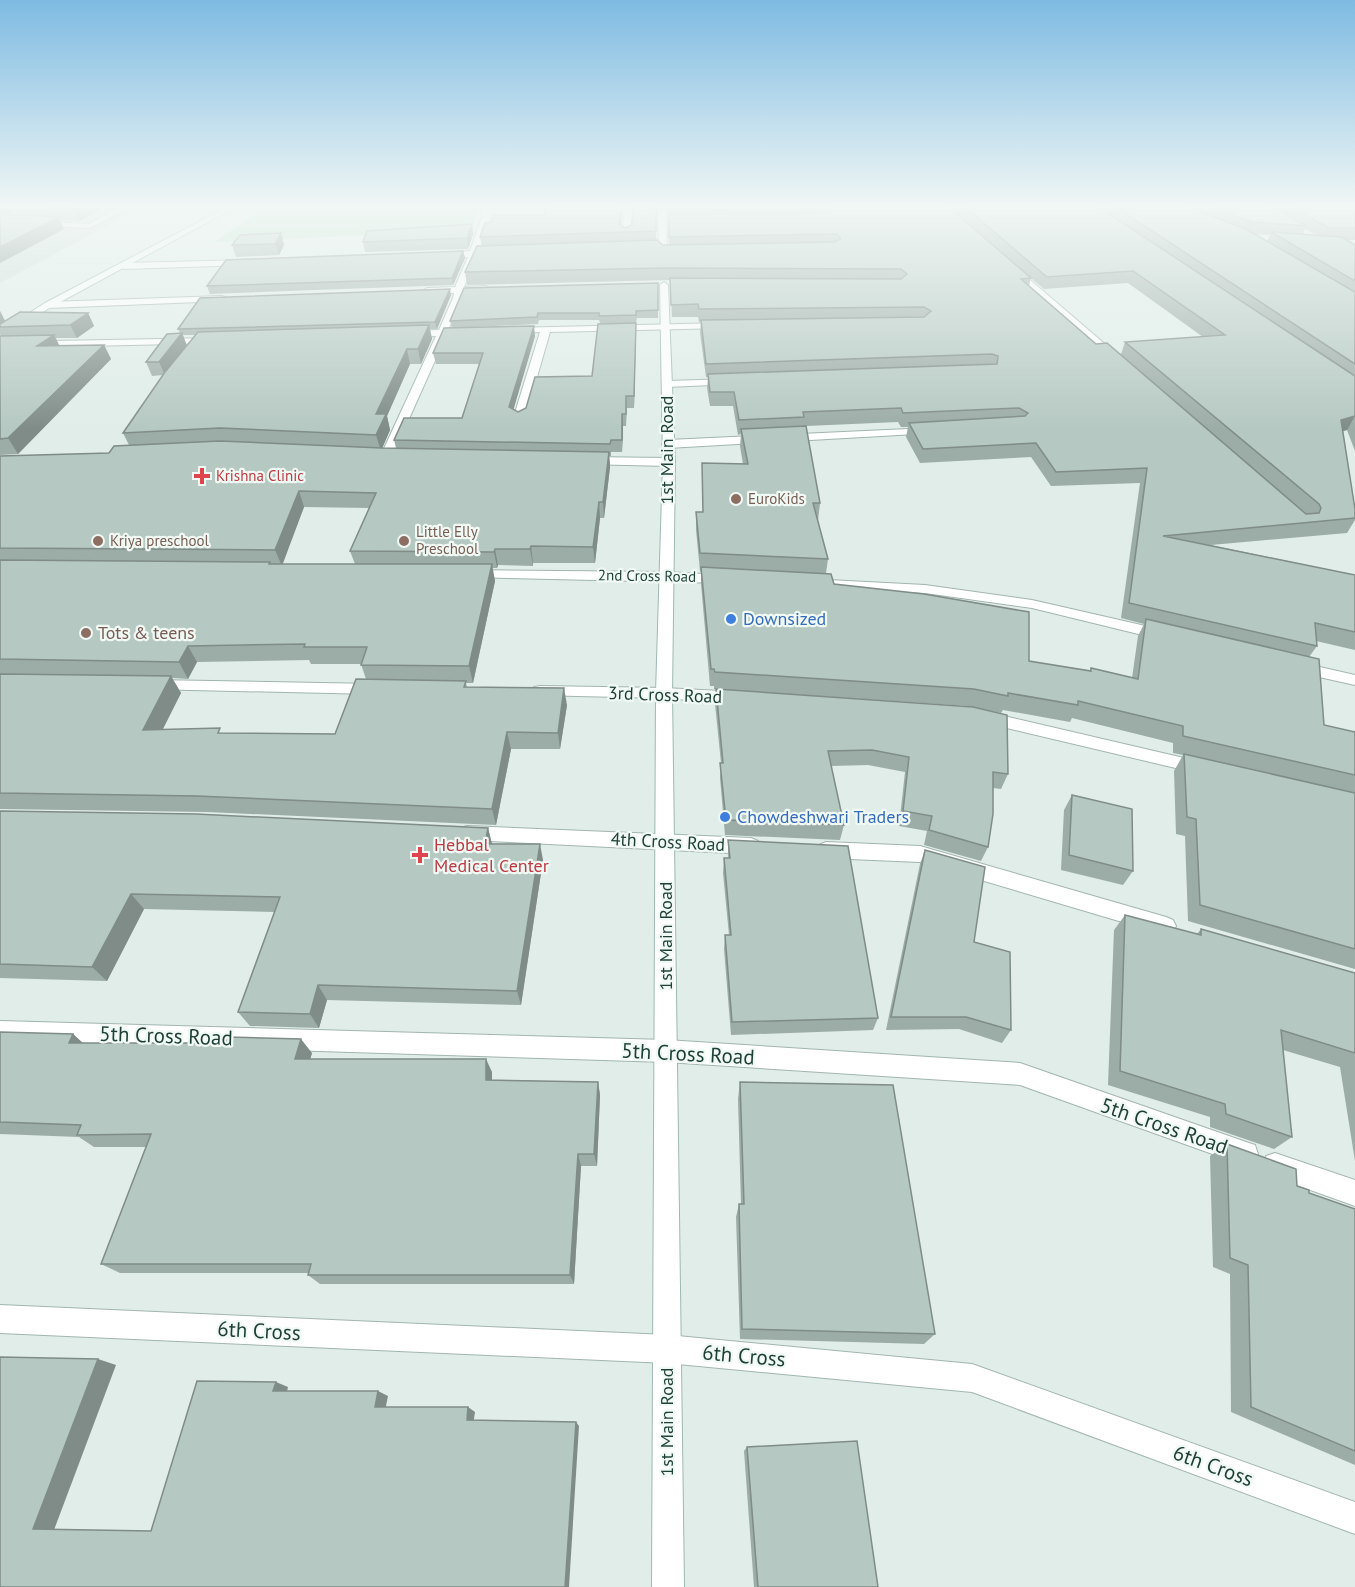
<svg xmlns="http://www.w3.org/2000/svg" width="1355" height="1587" viewBox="0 0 1355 1587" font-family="'PT Sans',sans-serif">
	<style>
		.built { fill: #ceddd7 }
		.green { fill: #b6e1c4 }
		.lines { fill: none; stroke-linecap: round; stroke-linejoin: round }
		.lane-casing { stroke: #a2b5b0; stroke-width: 2 }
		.street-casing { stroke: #a2b5b0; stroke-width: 2 }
		.secondary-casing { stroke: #9dbab1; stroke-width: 2 }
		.lane { fill: #fff; fill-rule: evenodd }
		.street { fill: #fff; fill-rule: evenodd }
		.secondary { fill: #fff; fill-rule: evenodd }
		.wall { fill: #9caca6; fill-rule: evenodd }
		.shaded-wall { fill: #7f8c87 }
		.building { fill: #b5c8c1; stroke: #7f8c87; stroke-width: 1.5 }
		.health-dot { fill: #e0444e; stroke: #f1f9f5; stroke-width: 2 }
		.education-dot { fill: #8d6e63; stroke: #f1f9f5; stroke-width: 2 }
		.shop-dot { fill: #3f7fe0; stroke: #f1f9f5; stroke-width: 2 }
		.labels { text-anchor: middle; stroke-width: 4.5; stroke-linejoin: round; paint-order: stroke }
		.far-health-label { font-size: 15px; fill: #be3a42; stroke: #f1f9f5; text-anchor: start }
		.far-education-label { font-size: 15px; fill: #785e54; stroke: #f1f9f5; text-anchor: start }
		.far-street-label { font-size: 15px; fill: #1e3f38; stroke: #f1f9f5 }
		.street-label { font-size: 18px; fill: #1e3f38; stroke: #f1f9f5 }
		.shop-label { font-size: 18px; fill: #366cbe; stroke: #f1f9f5; text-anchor: start }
		.education-label { font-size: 18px; fill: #785e54; stroke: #f1f9f5; text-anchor: start }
		.health-label { font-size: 18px; fill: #be3a42; stroke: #f1f9f5; text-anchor: start }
		.near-street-label { font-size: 21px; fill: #1e3f38; stroke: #f1f9f5 }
	</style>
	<rect width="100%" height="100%" fill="#e0ede8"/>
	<polygon class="built" points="16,208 141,208 0,283 0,218"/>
	<polygon class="green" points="264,208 477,208 472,230 215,242"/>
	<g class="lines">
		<g class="lane-casing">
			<polygon id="lane" points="119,208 129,208 90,228 40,226 36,224 40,222 89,224"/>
		</g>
		<g class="street-casing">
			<g id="street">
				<polygon points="485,208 493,208 479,251 497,251 501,253 497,255 477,256 464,287 486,286 490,289 486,292 462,292 463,298 448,330 466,329 471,332 466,335 446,336 392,457 390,460 382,460 380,457 436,336 407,337 402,334 407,331 439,330 453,298 454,293 427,294 423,291 427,288 455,287 468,257 441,257 437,255 441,253 470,251"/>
				<polygon points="625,208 633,208 630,236 626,238 622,236"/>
				<polygon points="251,260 252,262 248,265 124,269 120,266 124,263"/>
				<polygon points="1009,267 1015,267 1120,357 1120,361 1112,361 1009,271"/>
				<polygon points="222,296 225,297 225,301 48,308 43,305 48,302"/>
				<polygon points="724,323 729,326 727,328 550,332 525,419 519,422 513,419 540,332 512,333 509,332 509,328"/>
				<polygon points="214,338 219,341 217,343 0,348 0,342"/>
				<polygon points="731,379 735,380 735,384 667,387 662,384 667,381"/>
				<polygon points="930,428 936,431 934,433 668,448 662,444 668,440"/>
				<polygon points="586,457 669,458 675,462 669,466 582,464 582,458"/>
				<polygon points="470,570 665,572 724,575 731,579 724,583 465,577 463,574"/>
				<polygon points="809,579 925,585 1032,600 1163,630 1171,635 1163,640 1032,608 925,593 804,586 802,583"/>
				<polygon points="1298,662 1355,675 1355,685 1292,671 1290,667 1292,663"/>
				<polygon points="153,680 374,684 380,685 382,689 380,693 374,694 147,689 145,685 147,681"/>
				<polygon points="540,686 664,688 740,692 746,694 748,698 746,702 740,704 664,698 534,695 532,691 534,687"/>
				<polygon points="983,711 1201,762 1207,763 1210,768 1207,773 1201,774 977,721 975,717 977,713"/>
				<polygon points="467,826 751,838 758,841 760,846 758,851 751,854 467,840 460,838 458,833 460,828"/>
				<polygon points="826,842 920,846 1166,917 1173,920 1176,926 1173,932 1166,935 920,862 826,858 819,855 816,850 819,845"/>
				<polygon points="0,1021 666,1040 1020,1063 1246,1142 1255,1145 1258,1154 1255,1163 1246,1166 1020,1085 666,1062 0,1041"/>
				<polygon points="1275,1153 1355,1180 1355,1206 1266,1174 1263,1165 1266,1156"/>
				<polygon points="0,1305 667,1335 972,1364 1355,1502 1355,1534 972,1392 667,1363 0,1333"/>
			</g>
		</g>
		<g class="secondary-casing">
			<g id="secondary">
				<polygon points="225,208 234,208 51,307 0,339 0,332 45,303"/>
				<polygon points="658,208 666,208 667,253 663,255 659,253"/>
				<polygon points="664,282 668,285 675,462 672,693 684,1587 652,1587 656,693 663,462 660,285"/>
			</g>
		</g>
		<use href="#lane" class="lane"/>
		<use href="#street" class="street"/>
		<use href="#secondary" class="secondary"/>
	</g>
	<g class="wall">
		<path d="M0,208H104L79,221L60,220L64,229L0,263ZM16,210L19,215H6Z"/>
		<path d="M623,208L621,226L625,228L632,225L633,208H656V240L663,245H669V218L666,208H1355V240H1347L1355,245V451L1347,430L1343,431L1355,509V520L1347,533L1211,545L1355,575V650L1316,641L1317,646L1309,657L1324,725L1355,732V969L1188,921L1185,836L1176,834L1174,771L1183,755L1173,753V743L1072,718L1070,722L1003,710L1001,713L968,706L788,694L1008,774L1001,789L993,788L988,847L981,861L924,845L927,831L899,826L905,772L868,765L831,766L844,825L840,840L725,835L720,778L721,763L715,704L716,689H714V686H710L701,584V572L700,571L696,530V512H703L702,463L743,464L740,446L741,434L738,435L733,406H710L707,388L708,377H706L700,333L701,322H699L698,317H672L670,280L467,285L465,272L482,246L480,237L492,222L545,215ZM1305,229L1316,235L1303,234ZM1255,234L1270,235L1267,241ZM1031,278L1044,289L1128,283L1203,337L1125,342L1121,354L1096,344L1029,286ZM898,422L901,427H908L906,437L920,463L1031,457L1051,486L1140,483L1121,618L1144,624L1138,636L1132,678L1091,668L1090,671L1029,661L834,584L826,573L828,559L818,521L820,503L806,426Z"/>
		<polygon points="281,233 284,245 279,255 236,257 232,245"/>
		<polygon points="473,234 468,249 365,252 363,242"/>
		<polygon points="463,251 465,258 453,285 210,294 207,286"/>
		<path d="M658,283V318H637L636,323H600L599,320H539L538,324L473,327L535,336L513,409L518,412L592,376L636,323L634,408H627L626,426H623L622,452H611V456H609L610,467L604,518H600L595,563H533V566L498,565L497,568H492L495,581L473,683H466L467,687L567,705L560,749H511L496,825L207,812L0,809V456L109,453L129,445L123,433L163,375L152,376L146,362L180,333L178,329L451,295L437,329H430L432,339L421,364H410L387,416L390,430L382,448H396L394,440L462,418L479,364H436L433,353L452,328L450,321ZM183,335H196L187,346ZM304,507L369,508L350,551L355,564H282ZM309,660L311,664H361L366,679L335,734L223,733L162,730L181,693L172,678L188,679L197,662Z"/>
		<polygon points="0,311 5,321 88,313 94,326 77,338 56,338 59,346 104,345 111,359 18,454 0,455 0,336 1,336 0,334"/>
		<polygon points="1072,795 1133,871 1123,885 1061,870 1064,810"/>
		<polygon points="0,811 488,828 492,844 543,860 521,1005 327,1000 319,1028 250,1026 238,1012 275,912 144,909 107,981 0,978"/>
		<polygon points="728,840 878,1018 873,1030 731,1035 724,949 725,935 729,935 723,873 724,858 728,858"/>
		<polygon points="925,850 974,942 1011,1030 1002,1043 959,1029 886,1030 920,864"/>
		<polygon points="1125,915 1197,934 1201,929 1355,973 1355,1161 1340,1067 1283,1050 1292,1137 1274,1149 1210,1127 1210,1117 1108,1085 1114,930"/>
		<polygon points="0,1032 73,1034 83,1043 312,1053 310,1059 492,1072 492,1080 598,1082 600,1095 597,1166 581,1166 574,1284 320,1284 308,1275 309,1273 120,1273 101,1264 146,1147 94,1147 79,1137 0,1134"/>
		<polygon points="740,1082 935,1334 924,1344 740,1339 736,1217 739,1204 741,1204 738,1099"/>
		<polygon points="1227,1144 1309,1193 1355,1209 1355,1465 1231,1412 1230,1274 1213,1267 1210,1156"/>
		<polygon points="747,1447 878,1587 754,1587 744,1451"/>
	</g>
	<g class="shaded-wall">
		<polygon points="0,208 15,208 16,210 0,218"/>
		<polygon points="76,208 104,208 79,221 74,209"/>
		<polygon points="621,208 623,208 620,233 619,224"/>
		<polygon points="59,217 64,229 0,263 0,247"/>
		<polygon points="472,224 473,234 468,249 467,238"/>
		<polygon points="281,233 284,245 279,255 275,244"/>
		<polygon points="463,251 465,258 453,285 452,278"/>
		<polygon points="450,289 451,295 437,329 435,322"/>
		<polygon points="0,311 7,325 0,327"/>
		<polygon points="88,313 94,326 77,338 70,325"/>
		<polygon points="636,323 636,334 634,408 634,396"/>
		<polygon points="429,325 432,339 421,364 418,349"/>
		<polygon points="534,326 535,336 511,418 509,407"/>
		<polygon points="182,333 187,346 165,375 159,362"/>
		<polygon points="54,335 61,349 37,346"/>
		<polygon points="104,345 111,359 18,454 8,438"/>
		<polygon points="407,349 410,364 387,416 390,430 381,451 376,435 376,414"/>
		<polygon points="622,414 623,426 622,452"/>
		<polygon points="1355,416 1347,430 1332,434 1341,420"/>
		<polygon points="609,452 610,467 604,518 603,502"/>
		<polygon points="299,491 304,507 282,566 275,550"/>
		<polygon points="599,502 600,518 595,563 593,547"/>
		<polygon points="531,546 533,563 533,566 530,549"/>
		<polygon points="495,549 498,565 497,568 494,552"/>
		<polygon points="492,564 495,581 473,683 469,666"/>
		<polygon points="188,646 197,662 188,679 179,662"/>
		<polygon points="171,676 181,693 154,747 143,730"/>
		<polygon points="564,688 567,705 560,749 558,733"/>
		<polygon points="507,732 511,749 496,825 492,809"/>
		<polygon points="488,828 492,844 485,844"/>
		<polygon points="540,844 543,860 521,1005 517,991"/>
		<polygon points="131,894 144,909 107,981 92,967"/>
		<polygon points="318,985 327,1000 319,1028 310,1014"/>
		<polygon points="73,1034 89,1049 69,1043"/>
		<polygon points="301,1039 312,1053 306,1073 295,1059"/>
		<polygon points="486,1059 492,1072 492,1093 486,1080"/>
		<polygon points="598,1082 600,1095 597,1166 594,1154"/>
		<polygon points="578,1154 581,1166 574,1284 570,1275"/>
		<polygon points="98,1359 116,1365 54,1530 33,1529"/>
		<polygon points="276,1382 288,1387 286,1396 273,1391"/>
		<polygon points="378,1391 388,1396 385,1411 375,1407"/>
		<polygon points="468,1407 475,1412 473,1425 467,1420"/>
		<polygon points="576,1422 579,1426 569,1587 565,1587"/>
	</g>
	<g class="building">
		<polygon points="50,208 76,208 74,209"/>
		<polygon points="546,208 621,208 619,224 625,228 632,225 633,208 656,208 656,231 480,237 485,223 492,222 494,215 545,215"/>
		<polygon points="831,208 950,208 1031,278 1021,279 1096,344 1107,343 1306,514 1319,513 1321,508 1319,504 1125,342 1225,335 1133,271 1047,277 966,208 1100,208 1355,376 1355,416 1341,420 1355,509 1355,518 1163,536 1355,575 1355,632 1315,623 1317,646 1129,603 1147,468 1056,472 1036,443 923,449 909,423 1025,416 1028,413 1019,408 903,413 901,408 803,412 804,417 739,420 734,392 710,392 708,374 997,364 998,356 992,354 706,364 701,320 924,317 931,311 924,307 699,309 698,304 671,305 670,278 901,279 907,274 901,269 664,268 465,272 477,246 657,240 663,245 834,242 841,239 837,234 669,237 669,215 829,213"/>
		<polygon points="1117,208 1189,208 1246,229 1355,292 1355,364"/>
		<polygon points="1212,208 1275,208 1307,226 1252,222"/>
		<polygon points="1292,208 1355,208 1355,228 1329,228"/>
		<polygon points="0,214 59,217 0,247"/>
		<polygon points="472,224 467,238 363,242 367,231"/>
		<polygon points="1271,232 1342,237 1355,245 1355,281"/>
		<polygon points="281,233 275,244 232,245 240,235"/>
		<polygon points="463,251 452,278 207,286 226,260"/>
		<polygon points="658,283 658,310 636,311 636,315 599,316 599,313 538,313 537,317 450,321 464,288"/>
		<polygon points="450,289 435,322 178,329 200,298"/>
		<polygon points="20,312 88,313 70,325 0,327 0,324"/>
		<polygon points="636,323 634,396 626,396 626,414 622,414 622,440 611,440 610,444 394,440 404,418 462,418 483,353 433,353 444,328 534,326 509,407 518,412 526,408 535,377 592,376 598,324"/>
		<polygon points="429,325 418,349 407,349 376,414 386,414 376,435 220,428 123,433 165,372 198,332"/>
		<polygon points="182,333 159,362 146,362 167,334"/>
		<polygon points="54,335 37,346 104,345 8,438 0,439 0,336"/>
		<polygon points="806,426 820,503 813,503 828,559 700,553 696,512 703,512 702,463 748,464 741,429"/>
		<polygon points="220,441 382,448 609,452 603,502 599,502 593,547 531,546 530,549 495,549 494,552 350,551 376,493 299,491 275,550 0,548 0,456 109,453 114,446"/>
		<polygon points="0,560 270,562 269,564 492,564 469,666 361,665 367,647 304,647 305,644 188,646 179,662 0,659"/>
		<polygon points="701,567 831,574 834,584 924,594 1029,612 1029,661 1091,671 1091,668 1138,679 1146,619 1319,659 1324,725 1355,732 1355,775 1183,736 1183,726 1078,701 1078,705 1008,693 1008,696 974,689 715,672 714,669 711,669"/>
		<polygon points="0,674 171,676 143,730 220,728 218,733 335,734 356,679 466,681 464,687 564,688 558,733 507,732 492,809 197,796 0,793"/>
		<polygon points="716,689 973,707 1007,715 1008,774 993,772 993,814 988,847 929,830 932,816 903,811 909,757 872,750 828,751 844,825 726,820 720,763 723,763"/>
		<polygon points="1184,754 1355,793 1355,949 1200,905 1196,819 1187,817"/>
		<polygon points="1072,795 1132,809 1133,871 1069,855"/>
		<polygon points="0,811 196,814 488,828 485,844 540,844 517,991 318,985 310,1014 238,1012 280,897 131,894 92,967 0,964"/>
		<polygon points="728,840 848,846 878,1018 732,1022 725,935 731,935 724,858 730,858"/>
		<polygon points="925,850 985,867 974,942 1010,952 1011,1030 966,1017 891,1017"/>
		<polygon points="1125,915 1201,935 1201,929 1355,973 1355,1053 1281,1030 1292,1137 1226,1114 1225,1104 1120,1071"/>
		<polygon points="0,1032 73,1034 69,1043 226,1043 228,1037 301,1039 295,1059 486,1059 486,1080 598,1082 594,1154 578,1154 570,1275 308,1275 311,1264 101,1264 151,1134 77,1135 81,1125 0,1122"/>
		<polygon points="740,1082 893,1085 935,1334 742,1329 739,1204 744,1204"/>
		<polygon points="1227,1144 1296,1169 1297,1186 1309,1190 1309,1193 1355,1209 1355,1451 1251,1407 1248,1265 1230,1258"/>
		<polygon points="0,1357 98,1359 33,1529 151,1531 197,1381 276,1382 273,1391 378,1391 375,1407 468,1407 467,1420 576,1422 565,1587 0,1587"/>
		<polygon points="857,1441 878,1587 758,1587 747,1447"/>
	</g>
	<linearGradient id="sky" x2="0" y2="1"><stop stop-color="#7ebbe2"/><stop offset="0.48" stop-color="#f1f7f5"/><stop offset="1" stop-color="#f1f7f5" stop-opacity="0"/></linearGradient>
	<rect width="1355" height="430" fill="url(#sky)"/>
	<g class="health-dot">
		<path d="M199 467h6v6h6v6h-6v6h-6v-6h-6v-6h6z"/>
		<path d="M417 846h6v6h6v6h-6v6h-6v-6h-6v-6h6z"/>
	</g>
	<g class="education-dot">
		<circle cx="736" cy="499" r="6"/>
		<circle cx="98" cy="541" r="6"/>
		<circle cx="404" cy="541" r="6"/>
		<circle cx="86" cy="633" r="6"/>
	</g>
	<g class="shop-dot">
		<circle cx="731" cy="619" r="6"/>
		<circle cx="725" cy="817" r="6"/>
	</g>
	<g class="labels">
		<g class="far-health-label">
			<text x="216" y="481">Krishna Clinic</text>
		</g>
		<g class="far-education-label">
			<text x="748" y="504">EuroKids</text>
			<text x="416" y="537">Little Elly<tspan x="416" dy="17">Preschool</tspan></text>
			<text x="110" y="546">Kriya preschool</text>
		</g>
		<g class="far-street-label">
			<text transform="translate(647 576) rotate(1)" y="5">2nd Cross Road</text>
		</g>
		<g class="street-label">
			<text transform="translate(667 450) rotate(-90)" y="6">1st Main Road</text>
			<text transform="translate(665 695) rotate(2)" y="6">3rd Cross Road</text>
			<text transform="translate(668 842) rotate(3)" y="6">4th Cross Road</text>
			<text transform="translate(666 936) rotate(-90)" y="6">1st Main Road</text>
			<text transform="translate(667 1422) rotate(-90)" y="6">1st Main Road</text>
		</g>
		<g class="shop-label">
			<text x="743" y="625">Downsized</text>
			<text x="737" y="823">Chowdeshwari Traders</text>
		</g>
		<g class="education-label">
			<text x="98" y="639">Tots &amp; teens</text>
		</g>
		<g class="health-label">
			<text x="434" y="851">Hebbal<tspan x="434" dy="21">Medical Center</tspan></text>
		</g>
		<g class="near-street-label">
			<text transform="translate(166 1036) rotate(2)" y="7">5th Cross Road</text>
			<text transform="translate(688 1054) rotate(3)" y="7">5th Cross Road</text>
			<text transform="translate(1164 1126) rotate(19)" y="7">5th Cross Road</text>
			<text transform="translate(259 1331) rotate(3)" y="7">6th Cross</text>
			<text transform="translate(744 1356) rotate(5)" y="7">6th Cross</text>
			<text transform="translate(1213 1466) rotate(20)" y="7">6th Cross</text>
		</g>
	</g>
</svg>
